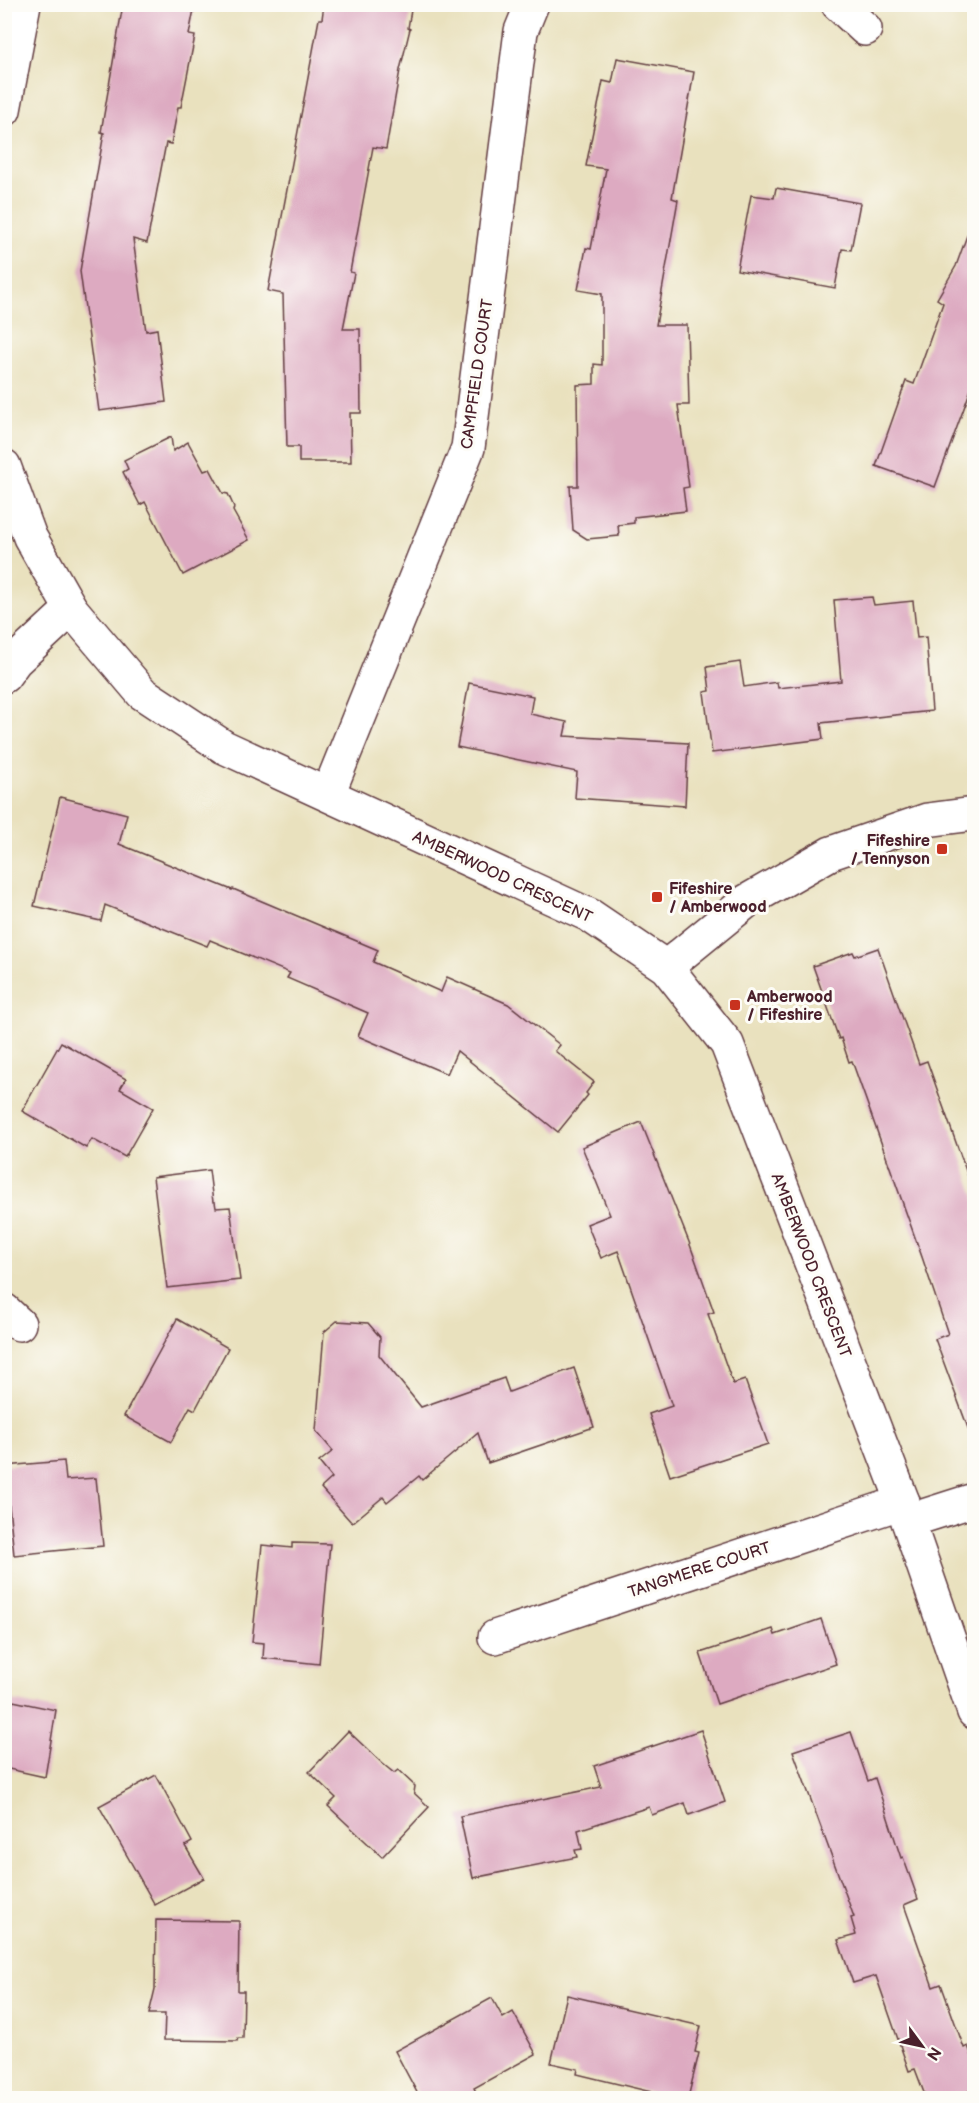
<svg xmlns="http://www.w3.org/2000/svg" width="979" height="2103" viewBox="0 0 979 2103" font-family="'Balsamiq Sans',sans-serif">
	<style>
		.building { fill: #ddaac1 }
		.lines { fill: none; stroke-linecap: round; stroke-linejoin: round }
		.minor-casing { stroke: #623c41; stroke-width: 36 }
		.tertiary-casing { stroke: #623c41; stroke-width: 36 }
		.minor { stroke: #fff; stroke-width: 33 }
		.tertiary { stroke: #fff; stroke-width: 33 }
		.poi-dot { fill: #c8321e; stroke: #fdfcf7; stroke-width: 2 }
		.labels { text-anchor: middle; stroke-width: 6; stroke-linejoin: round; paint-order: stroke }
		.street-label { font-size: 16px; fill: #4a1f2b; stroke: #fdfcf7 }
		.poi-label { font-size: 16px; font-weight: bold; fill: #4a1f2b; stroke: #fdfcf7; text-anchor: start }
	</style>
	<rect width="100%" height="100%" fill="#fdfcf7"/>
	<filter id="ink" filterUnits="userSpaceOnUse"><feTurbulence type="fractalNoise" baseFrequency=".0167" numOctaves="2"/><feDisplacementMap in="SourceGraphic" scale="12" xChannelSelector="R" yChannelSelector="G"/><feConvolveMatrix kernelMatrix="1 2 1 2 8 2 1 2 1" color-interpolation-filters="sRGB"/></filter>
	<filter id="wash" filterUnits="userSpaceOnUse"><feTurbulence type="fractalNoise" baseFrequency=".008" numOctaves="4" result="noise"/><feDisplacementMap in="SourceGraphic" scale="24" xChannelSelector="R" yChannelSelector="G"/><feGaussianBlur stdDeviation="1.35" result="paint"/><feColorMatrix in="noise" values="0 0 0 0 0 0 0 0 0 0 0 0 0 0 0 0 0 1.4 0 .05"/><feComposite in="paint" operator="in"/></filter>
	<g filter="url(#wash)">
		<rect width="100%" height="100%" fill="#e9e1be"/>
		<g id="blocks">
			<g class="building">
				<polygon points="123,4 195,4 189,35 195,36 181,107 178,107 171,144 166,143 147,243 133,239 146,331 157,329 166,402 99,411 80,271 104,133 101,132"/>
				<polygon points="324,4 412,4 408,28 410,29 400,70 386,149 373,147 350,272 354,273 343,329 360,329 361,413 350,413 351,462 299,462 299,447 287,447 283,294 268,291 319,19 322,19"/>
				<polygon points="617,58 694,72 672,198 678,200 656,325 687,325 689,405 678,405 689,487 683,488 686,511 634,517 634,523 618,525 619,536 587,539 573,530 570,486 578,486 577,385 594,384 594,364 602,365 602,294 578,290 586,248 591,249 606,169 586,166 603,81 612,83"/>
				<polygon points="776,188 860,203 851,250 842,249 835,288 737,270 751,195 774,198"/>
				<polygon points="970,227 975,228 975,378 935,487 876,466 906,381 914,384 943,303 937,299 956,266"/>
				<polygon points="171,437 173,451 188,442 204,471 210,469 223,493 228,494 234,507 233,511 249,540 183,575 145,502 140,505 123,472 128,469 124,460"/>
				<polygon points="872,597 874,605 913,601 917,638 926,637 932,711 821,723 823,739 712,753 704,692 710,691 707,667 740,662 744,687 777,682 778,688 841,681 834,600"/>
				<polygon points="469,683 533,696 530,714 567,722 564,736 688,743 685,806 575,798 577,772 457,747"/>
				<polygon points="60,797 127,814 119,844 232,890 233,889 378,950 373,962 441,992 447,977 508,1004 560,1045 555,1051 594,1082 586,1093 588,1095 558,1132 457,1051 447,1074 358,1036 368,1013 287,978 290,973 210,940 207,946 105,905 101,921 34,906"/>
				<polygon points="878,948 919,1064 927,1061 975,1196 975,1435 971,1436 935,1339 948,1334 922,1257 852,1061 849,1062 841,1038 839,1039 813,966 853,952 855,956"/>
				<polygon points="61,1042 126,1079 120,1089 153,1108 125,1157 92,1139 86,1148 22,1111"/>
				<polygon points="641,1122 689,1242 714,1312 708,1314 733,1384 745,1380 768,1444 670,1476 649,1414 672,1406 618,1251 601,1258 587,1224 610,1215 582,1147"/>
				<polygon points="209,1170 213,1202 215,1202 216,1208 230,1207 240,1280 167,1288 153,1177"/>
				<polygon points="177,1319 228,1348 195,1410 190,1407 171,1442 124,1416"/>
				<polygon points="337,1321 368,1323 380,1337 379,1355 421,1407 504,1378 509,1392 574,1368 594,1427 488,1463 478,1433 422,1480 419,1476 387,1502 383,1497 352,1523 321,1488 332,1478 319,1462 333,1451 316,1431 324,1332"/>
				<polygon points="64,1461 66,1480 96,1478 103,1546 14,1555 5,1466"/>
				<polygon points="292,1543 330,1544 319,1664 263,1658 264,1643 252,1642 262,1545 292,1548"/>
				<polygon points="821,1619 836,1664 717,1704 700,1653 773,1629 775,1635"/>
				<polygon points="13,1701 56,1710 45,1777 4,1768 4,1711 11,1712"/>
				<polygon points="701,1730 725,1802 689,1815 685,1803 652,1815 649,1807 578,1830 582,1849 575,1850 577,1857 473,1878 460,1816 601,1787 594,1766"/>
				<polygon points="348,1731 383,1764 394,1773 398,1770 415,1786 414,1793 429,1807 382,1857 328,1806 336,1798 309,1772"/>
				<polygon points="851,1732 868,1781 875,1778 901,1858 903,1857 918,1899 904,1905 933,1987 941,1984 964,2048 968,2046 975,2064 975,2089 948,2098 926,2098 915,2069 909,2071 876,1976 853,1983 838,1940 856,1935 851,1918 854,1917 793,1751"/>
				<polygon points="156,1775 192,1842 185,1846 204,1878 155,1905 99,1806"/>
				<polygon points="156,1920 239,1921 238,1991 244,1991 243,2038 238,2038 237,2041 164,2040 165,2014 149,2014 155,1989"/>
				<polygon points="567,1995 701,2026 695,2052 699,2053 688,2098 676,2098 577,2074 578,2069 551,2063"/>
				<polygon points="492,1998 503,2018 513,2012 536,2054 474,2088 479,2098 420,2098 395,2051"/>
			</g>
		</g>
	</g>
	<g filter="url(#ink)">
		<use href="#blocks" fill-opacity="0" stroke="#623c41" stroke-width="1.5"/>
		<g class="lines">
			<g class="minor-casing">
				<g id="minor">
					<polyline points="838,4 865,29"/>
					<polyline points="4,676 15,661 71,609"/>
					<polyline points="328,794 468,448 521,31 532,4"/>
					<polyline points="666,967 747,901 831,853 927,820 974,814"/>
					<polyline points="4,1310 19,1324"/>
					<polyline points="908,1521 974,1500"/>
					<polyline points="495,1637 903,1502"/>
				</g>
			</g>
			<g class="tertiary-casing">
				<g id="tertiary">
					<polyline points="4,110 24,4"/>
					<polyline points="4,466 30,537 71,609 142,693 224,747 589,915 666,967 727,1044 903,1502 908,1521 974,1712"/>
				</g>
			</g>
			<use href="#minor" class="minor"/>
			<use href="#tertiary" class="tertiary"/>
		</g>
	</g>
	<g class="poi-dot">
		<rect x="936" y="843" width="12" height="12" rx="3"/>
		<rect x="651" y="891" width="12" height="12" rx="3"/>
		<rect x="729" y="999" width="12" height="12" rx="3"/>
	</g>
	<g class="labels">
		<g class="street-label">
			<text transform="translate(476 374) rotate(-82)" y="6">CAMPFIELD COURT</text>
			<text transform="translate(503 876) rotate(25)" y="6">AMBERWOOD CRESCENT</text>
			<text transform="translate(812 1265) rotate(69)" y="6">AMBERWOOD CRESCENT</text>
			<text transform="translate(699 1569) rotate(-18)" y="6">TANGMERE COURT</text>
		</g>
		<g class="poi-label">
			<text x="930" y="846" text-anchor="end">Fifeshire<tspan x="930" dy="18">/ Tennyson</tspan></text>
			<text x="669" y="894">Fifeshire<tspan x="669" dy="18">/ Amberwood</tspan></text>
			<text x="747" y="1002">Amberwood<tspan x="747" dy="18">/ Fifeshire</tspan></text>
		</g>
	</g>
	<rect width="979" height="2103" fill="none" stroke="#fdfcf7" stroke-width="24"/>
	<g transform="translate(922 2046) rotate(123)" stroke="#fdfcf7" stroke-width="4.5" paint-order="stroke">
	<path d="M0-4.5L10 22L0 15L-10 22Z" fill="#4a1f2b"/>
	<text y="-9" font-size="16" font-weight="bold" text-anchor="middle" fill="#4a1f2b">N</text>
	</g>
</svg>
